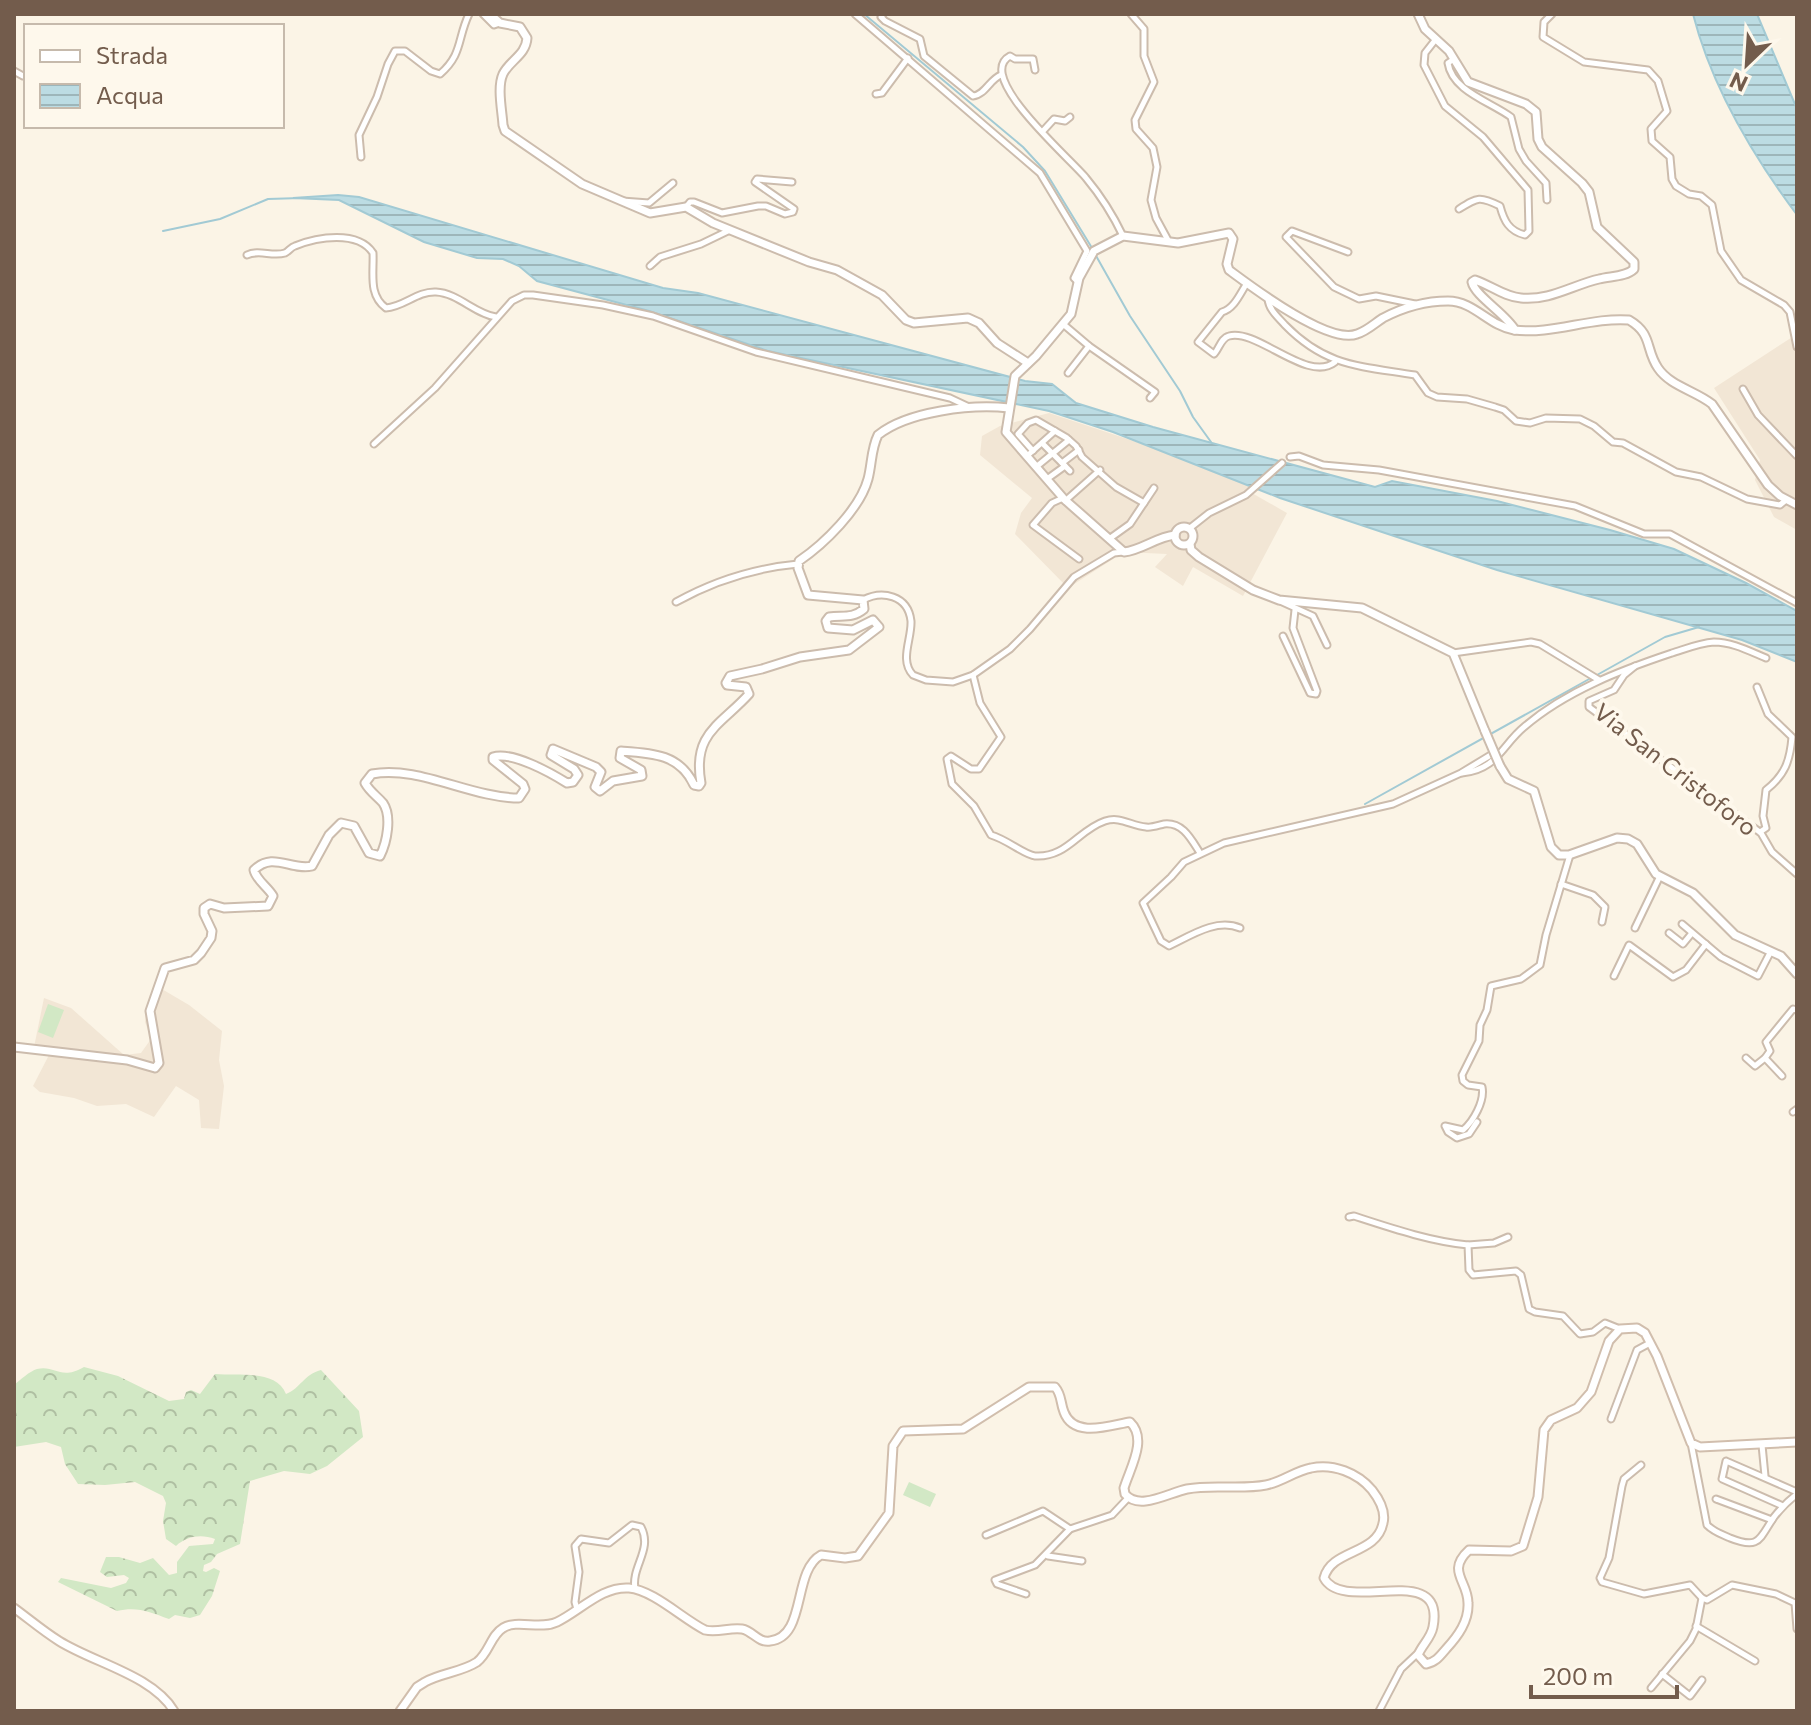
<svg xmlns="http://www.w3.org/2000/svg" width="1811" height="1725" viewBox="0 0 1811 1725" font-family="Commissioner,sans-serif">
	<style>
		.residential { fill: #f2e6d5 }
		.forest { fill: url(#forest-crowns) }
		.pitch { fill: #d2e8c5 }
		.water { fill: url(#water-rules); stroke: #a2cad4; stroke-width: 2 }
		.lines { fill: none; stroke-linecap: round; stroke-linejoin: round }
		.stream { stroke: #a2cad4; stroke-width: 2 }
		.minor-casing { stroke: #ccbcad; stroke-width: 9 }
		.tertiary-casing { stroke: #ccbcad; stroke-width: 11 }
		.secondary-casing { stroke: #d1bead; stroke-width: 11 }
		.minor { stroke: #fff; stroke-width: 5 }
		.tertiary { stroke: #fff; stroke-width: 7 }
		.secondary { stroke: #fff; stroke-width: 7 }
		.tertiary-bridge-casing { stroke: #ccbcad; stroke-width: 11; stroke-linecap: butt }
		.tertiary-bridge { stroke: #fff; stroke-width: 7 }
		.labels { text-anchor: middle; stroke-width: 8; stroke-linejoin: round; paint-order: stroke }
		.street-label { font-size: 24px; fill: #735c4c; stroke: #fef8ec }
	</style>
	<defs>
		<pattern id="forest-crowns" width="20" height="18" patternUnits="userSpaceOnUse" patternTransform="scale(2)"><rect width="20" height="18" fill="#d2e8c5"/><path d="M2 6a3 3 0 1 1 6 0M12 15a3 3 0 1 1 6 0" fill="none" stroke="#afbfa2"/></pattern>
		<pattern id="water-rules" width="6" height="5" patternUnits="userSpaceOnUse" patternTransform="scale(2)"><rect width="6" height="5" fill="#bcdce3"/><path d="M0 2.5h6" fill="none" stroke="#9db6ba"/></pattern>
	</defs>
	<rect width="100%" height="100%" fill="#fbf4e6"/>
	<g class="residential">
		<polygon points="1797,334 1797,530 1774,517 1755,480 1760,460 1714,388"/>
		<polygon points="1049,413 1245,478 1250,492 1287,513 1243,596 1193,567 1183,586 1155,567 1167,554 1124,552 1068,588 1015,534 1021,513 1032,498 980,455 982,436 1000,426"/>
		<polygon points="155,985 189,1005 222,1031 219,1060 224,1086 219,1129 201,1128 199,1100 176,1086 154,1117 126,1104 97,1106 74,1098 40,1092 33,1086 49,1055 33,1052 44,998 71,1008 124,1055 141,1053 151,1039 145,1022 146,1010"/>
	</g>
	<path class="forest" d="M84,1367L118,1376L169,1401L184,1399L186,1392L191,1390L200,1394L215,1374C238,1376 276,1369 286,1394C301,1388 303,1375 321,1370L359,1411L363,1437L327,1466L310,1474L284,1471L250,1481L240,1544L217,1554L211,1562L204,1565L203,1571L206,1572L214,1568L220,1571L212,1596L200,1615L190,1618L175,1615L169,1619C150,1612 137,1606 117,1611L58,1582L61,1578L111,1588L126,1583L129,1578L124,1575L107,1577L100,1572L106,1557H119L140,1563L153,1558L169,1575L177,1573V1562L189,1546L213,1544L215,1539C201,1534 187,1536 176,1546L166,1539L163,1521L166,1503L163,1496L135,1482L105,1485L78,1484L65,1464L61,1447L46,1442L14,1447V1385C20,1380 30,1371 37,1369C56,1365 60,1381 84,1367Z"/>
	<g class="pitch">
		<polygon points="48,1004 64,1010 53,1038 38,1032"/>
		<polygon points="909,1482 936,1494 930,1507 903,1495"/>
	</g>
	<g class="water">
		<path d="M1693,14H1757L1797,109V215C1753,156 1711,85 1693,14Z"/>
		<polygon points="338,195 359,197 663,288 698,293 1025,381 1052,384 1076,403 1153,427 1375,487 1392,481 1497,501 1610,530 1674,549 1746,583 1797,611 1797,662 1742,640 1497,570 1379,531 1280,498 1113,432 1049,411 768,351 649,311 537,281 519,266 503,259 477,258 424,242 339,200 293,198"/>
	</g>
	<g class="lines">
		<g class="stream">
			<polyline points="864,14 1023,147 1045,171 1092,248"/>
			<polyline points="163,231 220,219 268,199 301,198"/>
			<polyline points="1095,254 1130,316 1180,391 1193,417 1211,442"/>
			<polyline points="1597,675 1665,637 1699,627"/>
			<polyline points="1365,804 1591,678"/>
		</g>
		<g class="minor-casing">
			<g id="minor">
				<polyline points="483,14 494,25 500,23"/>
				<polyline points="855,14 1040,173 1087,251 1074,278 1078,282"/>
				<path d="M883,14L881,17L885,21L920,39L924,56L973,96C985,95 990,79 1001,75"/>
				<polyline points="1131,14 1144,29 1144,56 1154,82 1135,120 1136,129 1153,148 1157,167 1151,200 1156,218 1169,242"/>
				<polyline points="1552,14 1544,22 1543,37 1584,62 1648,70 1658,81 1667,111 1651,129 1652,141 1670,157 1672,179 1676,186 1689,194 1701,196 1712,205 1721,251 1741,280 1784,305 1790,312 1797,347"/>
				<path d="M1436,39L1425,53L1424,65L1445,106L1483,137L1528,190L1529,231L1525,235C1509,231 1504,221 1500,206C1480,196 1478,197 1459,209"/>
				<path d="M1454,59L1448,63C1452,91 1491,102 1511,117L1519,149L1526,161L1546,183L1547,200"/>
				<path d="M1035,70L1033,59H1015L1010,56C973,76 1072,160 1086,178C1101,196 1113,215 1123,236"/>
				<polyline points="14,71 23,76"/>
				<polyline points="876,94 882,93 908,58"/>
				<polyline points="1043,131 1054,119 1065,121 1070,117"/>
				<path d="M361,157L359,135L377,97L388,64L395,51H405L431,71L440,74C463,54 457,39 469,14"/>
				<polyline points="622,201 649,203 673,183"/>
				<polyline points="686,207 690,202 694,202 722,213 758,206 766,206 785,214 793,212 794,209 755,182 757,179 792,182"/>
				<polyline points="1348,252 1292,231 1286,237 1334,287 1359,299 1376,296 1415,304"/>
				<path d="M247,255C259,249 272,257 285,253C289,251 291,247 295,246C317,237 358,230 373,253C374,273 368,295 386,308C404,307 417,291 436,292C458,293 475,314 496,317"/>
				<polyline points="650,266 660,257 701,244 730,230"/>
				<path d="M1247,283C1240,294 1234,309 1222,312L1198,342L1214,354C1219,349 1221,338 1229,336C1257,328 1308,384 1335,362"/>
				<path d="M1268,299C1269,310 1278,317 1285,325C1326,367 1360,366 1415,375L1428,393L1437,397L1467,399L1495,407L1504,410L1516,421L1530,423L1546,418L1580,419L1594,426L1613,442L1623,443L1676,472L1701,477L1747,499L1780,505L1786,500"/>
				<polyline points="1063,324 1089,346 1155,392 1150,398"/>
				<polyline points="1068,373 1089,346"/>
				<polyline points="1743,389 1758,415 1797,456"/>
				<polyline points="1042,443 1070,471"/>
				<polyline points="374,444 435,388 512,301 524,295 533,295 603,305 653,316 756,352 950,398 967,406"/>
				<polyline points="1033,451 1018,434 1028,423 1036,420 1067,438 1076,446 1082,457 1116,487 1144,503 1154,488"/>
				<polyline points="1027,456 1055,431"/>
				<polyline points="1290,457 1299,456 1323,465 1379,470 1575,506 1644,534 1670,534 1797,603"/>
				<polyline points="1062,463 1079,450"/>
				<polyline points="1036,467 1069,440"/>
				<polyline points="1047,479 1065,466"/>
				<polyline points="1063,498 1052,503 1033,525 1079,559"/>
				<polyline points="1065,501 1100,470"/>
				<polyline points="1190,528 1209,513 1246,495 1282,463"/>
				<polyline points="1109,539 1130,524 1144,503"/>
				<path d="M863,600C882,590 908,595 911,621C912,639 899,660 913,675L926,680L953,682L973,675L1010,649L1030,629L1074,577L1114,553L1123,552"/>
				<polyline points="1280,601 1313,616 1327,645"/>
				<path d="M676,602C712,582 755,568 798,564"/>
				<polyline points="1283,636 1310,693 1316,694 1317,691 1293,628 1295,610"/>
				<polyline points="1453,653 1531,642 1540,644 1599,680"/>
				<polyline points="1635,666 1624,675 1614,690 1589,701 1589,707 1761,833 1772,852 1797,874"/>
				<path d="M973,675L980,703L1001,737L979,769H971L951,756L947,759L952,784L974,806L991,835C1006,839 1025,855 1035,856C1067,858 1078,830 1105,821C1121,816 1131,826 1146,827C1152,828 1159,825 1164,824C1183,822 1191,839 1200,853"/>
				<path d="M1757,687L1768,714L1792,737C1790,761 1785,775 1766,790L1763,816L1766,828L1760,832"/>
				<path d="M1462,773C1497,770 1502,745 1524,727C1566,691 1621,670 1672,653C1685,649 1699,643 1714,642C1732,642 1749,651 1766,658"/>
				<polyline points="1561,884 1593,895 1605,907 1602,922"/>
				<polyline points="1682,924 1721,957 1758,976 1771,951"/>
				<path d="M1240,928C1216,918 1190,936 1169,946L1161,941L1143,903L1171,877L1184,862L1224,843L1393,804L1461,773L1494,753"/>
				<polyline points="1635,928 1660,876"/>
				<polyline points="1669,933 1683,944 1692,933"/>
				<polyline points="1614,976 1629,945 1673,977 1686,970 1706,944"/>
				<polyline points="1746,1058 1755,1066 1765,1058 1770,1051 1766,1042 1793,1009 1797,1010"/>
				<polyline points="1765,1058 1782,1076"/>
				<polyline points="1793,1112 1797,1109"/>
				<path d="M1477,1122L1469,1134L1457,1138L1448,1132L1445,1126L1463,1130C1473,1122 1485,1101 1482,1087L1468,1085L1463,1081L1462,1075L1479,1041L1480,1025L1487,1010L1491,986L1521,979L1540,965L1546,935L1570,855"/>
				<path d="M1349,1217L1354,1216C1391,1228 1429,1241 1468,1245L1469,1270L1473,1275L1516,1271L1521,1275L1529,1309L1535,1312L1563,1316L1580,1334L1593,1332L1605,1323L1620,1329"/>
				<polyline points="1468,1245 1494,1243 1508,1237"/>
				<polyline points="1611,1419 1637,1350 1650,1343"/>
				<path d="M1691,1443L1707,1525C1714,1532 1721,1534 1730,1538C1760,1550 1759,1539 1774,1517C1781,1508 1788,1501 1797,1494"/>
				<polyline points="1762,1445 1765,1476"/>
				<polyline points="1641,1465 1624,1479 1622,1486 1609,1558 1600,1578 1602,1582 1644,1594 1690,1585 1702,1598 1707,1600 1732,1585 1776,1594 1795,1603 1797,1629"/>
				<polyline points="1716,1499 1772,1520"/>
				<polyline points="1783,1506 1722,1479 1726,1461 1797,1492"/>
				<polyline points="986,1535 1043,1511 1070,1529 1112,1515 1128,1498"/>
				<polyline points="1048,1556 1082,1561"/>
				<polyline points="1026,1594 997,1584 995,1580 1035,1565 1070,1529"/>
				<path d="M577,1609L575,1602L579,1572L575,1546L581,1539L609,1543L632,1525L641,1527C653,1550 631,1566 635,1589"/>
				<polyline points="1696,1626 1755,1661"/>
				<polyline points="1662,1674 1690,1696 1702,1680"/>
				<polyline points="1651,1688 1690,1641 1696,1629 1702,1598"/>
				<polyline points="1379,1711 1401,1669 1418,1653"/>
			</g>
		</g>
		<g class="tertiary-casing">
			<g id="tertiary">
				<path d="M490,14L500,23L520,27L527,38C526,55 510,60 503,74C497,87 502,110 503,125L505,131L582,184L650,213L686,207L713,223L809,262L837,270L882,295L906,320L914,323L968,318L979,323L997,343L1028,363"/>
				<path d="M1418,14L1425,29L1449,51L1468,82L1526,104L1536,112L1538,139L1542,147L1582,183L1589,192L1597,227L1634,262V269C1626,277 1610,276 1599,279C1573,285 1549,301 1521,298C1505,297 1490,285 1475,280L1472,282C1475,296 1506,314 1515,330"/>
				<circle cx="1184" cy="536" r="9"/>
				<path d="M1175,535C1156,537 1142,550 1124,552L1064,499L1006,432L1015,376L1036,356L1071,314L1079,278L1094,251L1123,236L1178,243L1229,233L1233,239L1227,264L1229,270C1252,287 1328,345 1357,334C1367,331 1375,323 1383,318C1402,308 1426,301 1448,301C1474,301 1489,326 1514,330C1552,335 1591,317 1629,320C1653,334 1645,349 1658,368C1670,386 1696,391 1712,404L1768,485L1780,496L1797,505"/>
				<polyline points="1190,544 1191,550 1199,557 1253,590 1279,600 1362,608 1453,653 1485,731"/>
				<polyline points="1500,766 1508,779 1534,791 1551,847 1559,855 1569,855 1617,838 1628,839 1637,844 1656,874 1693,893 1735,935 1781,956 1797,974"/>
				<path d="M14,1047L127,1060L155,1068L159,1063L150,1011L165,968L194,960L201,953L211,938L212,931L204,914V908L210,904L224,908L268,906L273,896C268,887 256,880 254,870C273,851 291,871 312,866L329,835L341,823L354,826L369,853L380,856C387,842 392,816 383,803C377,796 370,792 365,783L372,774C418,765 471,798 519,798L525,789L523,784L493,760V757C512,751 551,773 567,783L573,782L578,775L574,769L551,755L553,749L596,767L601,772L595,787L600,791L613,781L642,776L641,770L620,758L621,751C652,753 680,754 694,785L699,786L701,783C692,733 721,725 749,694L746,687L727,685L726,683L730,676L762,669L800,657L849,650L879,627L873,620L853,630L828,628L826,621L829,617C843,615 852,619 864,609L863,600L808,595L798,568L799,561C824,544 860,509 868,479C872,464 871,449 878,435C908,411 972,404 1009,408"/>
			</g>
		</g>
		<g class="secondary-casing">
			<g id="secondary">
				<path d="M14,1608C29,1619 43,1631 59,1641C94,1663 152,1675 174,1711"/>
				<path d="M400,1711L417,1687L425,1682C441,1673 462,1672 477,1662C489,1653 491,1635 503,1628C517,1619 540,1630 557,1622C580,1611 602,1586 629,1588C653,1590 683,1619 705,1630C718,1633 730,1627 742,1629C753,1631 758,1643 770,1641C807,1637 792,1571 821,1555L845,1558L858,1556L889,1513L893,1446L903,1431L963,1429L1029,1387H1055C1062,1395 1060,1402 1064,1412C1074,1439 1111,1425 1130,1422C1148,1439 1130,1468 1124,1488L1125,1494C1139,1511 1168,1493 1187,1489C1213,1484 1240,1490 1266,1485C1282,1482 1295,1471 1311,1468C1333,1463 1358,1473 1372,1490C1379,1499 1386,1511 1383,1523C1377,1555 1331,1549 1324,1578C1344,1615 1446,1559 1433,1627C1431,1638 1422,1645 1418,1655L1426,1664C1436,1662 1440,1656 1446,1649C1458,1636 1469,1621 1468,1603C1468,1581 1446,1571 1469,1550L1511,1551L1523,1546L1538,1497L1544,1430L1551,1420L1577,1408L1591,1392L1609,1341L1620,1329L1637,1328L1645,1333L1657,1356L1691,1443L1700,1447L1797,1442"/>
			</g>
		</g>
		<use href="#minor" class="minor"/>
		<use href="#tertiary" class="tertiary"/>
		<use href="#secondary" class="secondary"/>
		<g class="tertiary-bridge-casing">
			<polyline id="tertiary-bridge" points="1485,731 1500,766"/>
		</g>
		<use href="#tertiary-bridge" class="tertiary-bridge"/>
	</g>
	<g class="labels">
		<g class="street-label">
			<text transform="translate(1675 770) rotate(38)" y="8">Via San Cristoforo</text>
		</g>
	</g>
	<rect width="1811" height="1725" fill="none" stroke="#735c4c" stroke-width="32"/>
	<rect x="24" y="24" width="260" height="104" fill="#fef8ec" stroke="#c6baac" stroke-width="2"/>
	<rect x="40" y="50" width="40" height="12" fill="#ffffff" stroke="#c6baac" stroke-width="2"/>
	<text x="96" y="64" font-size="24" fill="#735c4c">Strada</text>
	<rect x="40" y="84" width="40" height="24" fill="url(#water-rules)" stroke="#c6baac" stroke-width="2"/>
	<text x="96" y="104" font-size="24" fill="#735c4c">Acqua</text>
	<g transform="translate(1747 64) rotate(205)" stroke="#fef8ec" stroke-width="6" paint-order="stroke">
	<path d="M0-6L14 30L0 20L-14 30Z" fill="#735c4c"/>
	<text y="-12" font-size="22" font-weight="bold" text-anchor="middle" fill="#735c4c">N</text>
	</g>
	<path d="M1531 1685v12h146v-12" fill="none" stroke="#735c4c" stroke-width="4"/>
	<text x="1543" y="1685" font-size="24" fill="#735c4c" stroke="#fef8ec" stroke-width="6" paint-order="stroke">200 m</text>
</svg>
